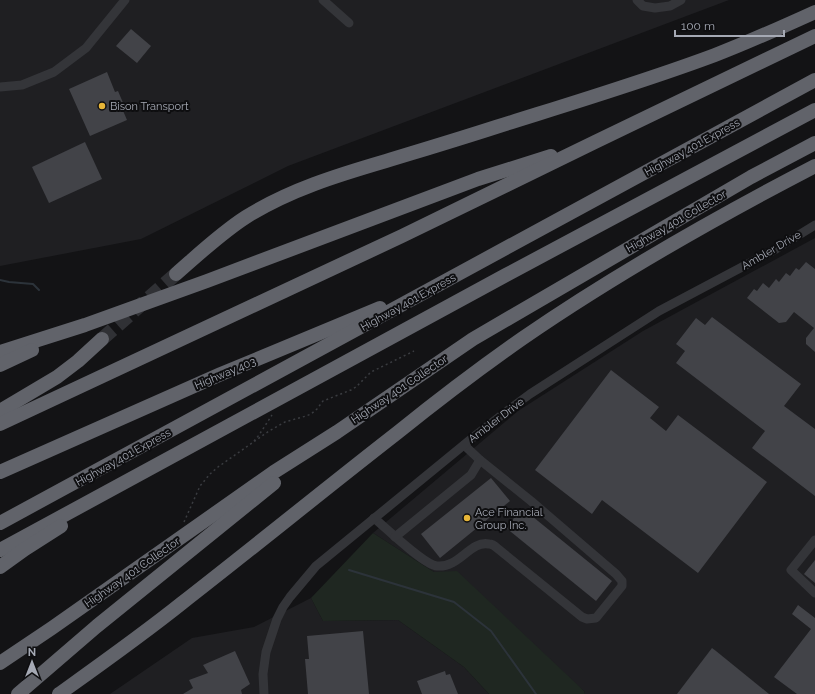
<svg xmlns="http://www.w3.org/2000/svg" width="815" height="694" viewBox="0 0 815 694" font-family="Raleway,sans-serif">
	<style>
		.built { fill: #1f1f22 }
		.green { fill: #1f2721 }
		.lines { fill: none; stroke-linecap: round; stroke-linejoin: round }
		.stream { stroke: #2c333a; stroke-width: 2 }
		.building { fill: #424348 }
		.highway-tunnel { stroke: #303135; stroke-width: 14; stroke-dasharray: 14 7; stroke-linecap: butt }
		.path { stroke: #3a3c40; stroke-width: 1.5; stroke-dasharray: 2 3; stroke-linecap: butt }
		.minor { stroke: #343539; stroke-width: 9 }
		.highway { stroke: #61636a; stroke-width: 14 }
		.poi-dot { fill: #e8b638; stroke: #0e0e10; stroke-width: 1.5 }
		.labels { text-anchor: middle; stroke-width: 4; stroke-linejoin: round; paint-order: stroke }
		.poi-label { font-size: 11px; fill: #a5a9b4; stroke: #0e0e10; text-anchor: start }
		.street-label { font-size: 11px; fill: #a5a9b4; stroke: #0e0e10 }
	</style>
	<rect width="100%" height="100%" fill="#131315"/>
	<g class="built">
		<polygon points="0,0 729,0 288,166 141,239 0,266"/>
		<polygon points="815,238 815,694 585,694 584,691 434,572 373,533 518,411 643,331"/>
		<polygon points="311,598 323,621 398,620 464,667 489,694 110,694 192,638 254,627"/>
	</g>
	<polygon class="green" points="373,533 434,572 457,571 584,691 585,694 489,694 464,667 398,620 323,621 311,598"/>
	<g class="lines">
		<g class="stream">
			<polyline points="0,280 9,282 33,284 39,290"/>
			<polyline points="349,570 454,602 491,631 536,694"/>
		</g>
	</g>
	<g class="building">
		<polygon points="131,29 151,46 137,63 116,46"/>
		<polygon points="107,72 115,92 118,91 124,105 121,106 127,120 90,136 69,89"/>
		<polygon points="85,142 102,179 49,203 32,167"/>
		<polygon points="806,262 815,269 815,352 806,344 806,338 814,328 794,312 786,322 779,323 747,298 754,289 757,291 763,283 769,288 776,279 779,282 786,273 790,276 796,268 799,270"/>
		<polygon points="712,317 801,384 784,406 815,429 815,496 752,448 765,431 676,363 685,351 676,344 696,318 705,325"/>
		<polygon points="611,370 659,407 650,418 666,431 678,415 767,482 698,573 602,500 592,514 535,470"/>
		<polygon points="491,478 510,501 440,558 421,534"/>
		<polygon points="522,508 612,581 596,601 506,528"/>
		<polygon points="815,560 815,583 804,574"/>
		<polygon points="798,605 815,618 815,694 797,694 774,677 811,629 792,614"/>
		<polygon points="363,631 369,694 308,694 305,659 309,659 307,636"/>
		<polygon points="712,648 716,651 769,694 677,694"/>
		<polygon points="235,651 250,684 241,690 242,694 183,694 193,688 189,680 208,673 203,665"/>
		<polygon points="445,671 446,675 450,674 458,694 422,694 417,681"/>
	</g>
	<g class="lines">
		<polyline class="highway-tunnel" points="102,339 176,274"/>
		<g class="path">
			<polyline points="254,441 259,435 272,415"/>
			<polyline points="184,522 200,486 210,474 218,467 269,431 285,422 306,416 311,414 317,409 323,401 351,390 356,387 371,372 414,351"/>
		</g>
		<g class="minor">
			<polyline points="323,0 349,23"/>
			<polyline points="637,0 643,6 655,8 670,6 681,0"/>
			<polyline points="0,87 22,85 54,72 86,48 125,0"/>
			<path d="M374,518C386,528 424,565 437,566C460,568 470,540 489,544C492,544 495,546 497,548L582,617L587,619L596,618L622,586V581L616,574L531,501L480,460L464,445"/>
			<polyline points="395,537 471,475 480,460"/>
			<polyline points="815,540 791,570 815,593"/>
			<polyline points="264,694 263,674 266,652 277,619 283,607 290,597 316,566 476,435 507,411 530,394 659,311 776,249 815,225"/>
		</g>
		<g class="highway">
			<path d="M176,274C199,254 221,233 246,217C289,190 338,175 386,161C422,150 459,139 496,127C569,104 643,82 715,55C749,42 782,27 815,12"/>
			<polyline points="0,352 85,325 207,281 478,179 551,156"/>
			<polyline points="0,365 32,350"/>
			<polyline points="0,411 57,377 78,361 102,339"/>
			<polyline points="0,424 402,236 595,142 815,36"/>
			<polyline points="0,472 221,374 380,308"/>
			<polyline points="0,523 815,80"/>
			<polyline points="0,550 506,275 815,110"/>
			<polyline points="0,567 25,549 61,526"/>
			<polyline points="0,663 52,628 274,472 337,432 473,339 751,177 815,143"/>
			<polyline points="18,694 97,626 274,483"/>
			<path d="M59,694C101,664 142,635 182,603C254,547 325,489 397,433C438,400 480,368 523,338C616,274 715,218 815,166"/>
		</g>
	</g>
	<g class="poi-dot">
		<circle cx="102" cy="106" r="4"/>
		<circle cx="467" cy="518" r="4"/>
	</g>
	<g class="labels">
		<g class="poi-label">
			<text x="110" y="110">Bison Transport</text>
			<text x="475" y="516">Ace Financial<tspan x="475" dy="13">Group Inc.</tspan></text>
		</g>
		<g class="street-label">
			<text transform="translate(692 147) rotate(-29)" y="4">Highway 401 Express</text>
			<text transform="translate(676 221) rotate(-30)" y="4">Highway 401 Collector</text>
			<text transform="translate(771 250) rotate(-30)" y="4">Ambler Drive</text>
			<text transform="translate(408 302) rotate(-29)" y="4">Highway 401 Express</text>
			<text transform="translate(225 373) rotate(-23)" y="4">Highway 403</text>
			<text transform="translate(399 389) rotate(-34)" y="4">Highway 401 Collector</text>
			<text transform="translate(496 420) rotate(-37)" y="4">Ambler Drive</text>
			<text transform="translate(123 457) rotate(-29)" y="4">Highway 401 Express</text>
			<text transform="translate(132 572) rotate(-35)" y="4">Highway 401 Collector</text>
		</g>
	</g>
	<g transform="translate(32 662)" stroke="#0e0e10" stroke-width="3" paint-order="stroke">
	<path d="M0-3L7 15L0 10L-7 15Z" fill="#a5a9b4"/>
	<text y="-6" font-size="11" font-weight="bold" text-anchor="middle" fill="#a5a9b4">N</text>
	</g>
	<path d="M675 30v6h109v-6" fill="none" stroke="#a5a9b4" stroke-width="2"/>
	<text x="681" y="30" font-size="12" fill="#a5a9b4" stroke="#0e0e10" stroke-width="3" paint-order="stroke">100 m</text>
</svg>
